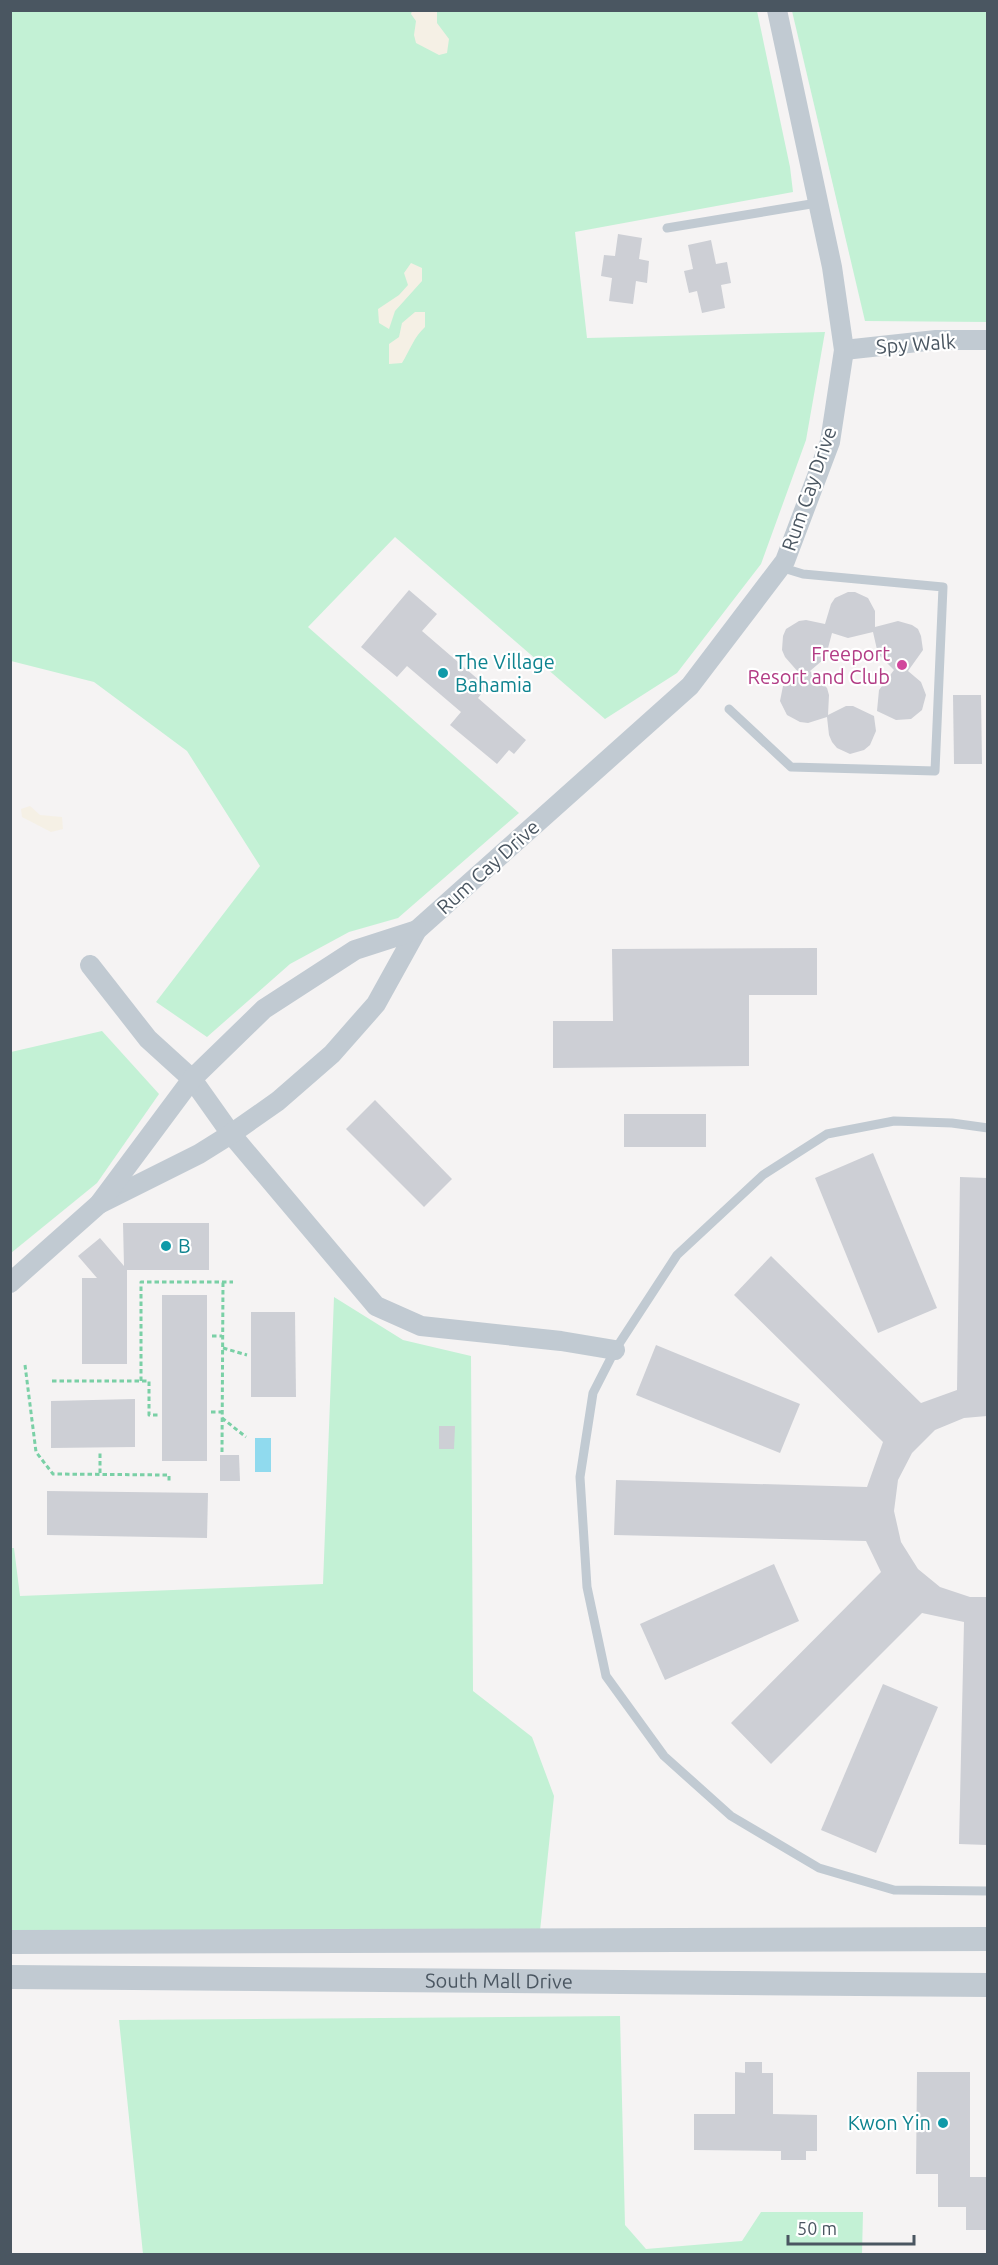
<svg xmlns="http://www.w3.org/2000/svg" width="998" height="2265" viewBox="0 0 998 2265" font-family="Ubuntu,sans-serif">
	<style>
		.green { fill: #c3f1d5 }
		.sand { fill: #f5f0e5 }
		.water { fill: #90daee }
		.building { fill: #cdcfd5 }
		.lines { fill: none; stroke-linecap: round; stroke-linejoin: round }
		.path { stroke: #7ad0a6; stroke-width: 3; stroke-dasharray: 4.5 3; stroke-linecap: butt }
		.service { stroke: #c1cad2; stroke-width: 9 }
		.minor { stroke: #c1cad2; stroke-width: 20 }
		.tertiary { stroke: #c1cad2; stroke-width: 24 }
		.hotel-dot { fill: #d1479c; stroke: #fff; stroke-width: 2 }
		.culture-dot { fill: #0f9aa8; stroke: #fff; stroke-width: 2 }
		.labels { text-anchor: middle; stroke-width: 4.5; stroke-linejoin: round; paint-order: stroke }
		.street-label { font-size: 20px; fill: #4a5661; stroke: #fff }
		.hotel-label { font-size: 20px; fill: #b23c85; stroke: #fff; text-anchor: end }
		.culture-label { font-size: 20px; fill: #0d838f; stroke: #fff; text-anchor: start }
	</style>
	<rect width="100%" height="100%" fill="#f5f3f3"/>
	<g class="green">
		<polygon points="10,11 757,11 790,167 793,192 575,232 587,338 825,332 806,440 761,564 677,673 605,719 395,537 308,627 519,813 398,918 349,932 290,964 207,1037 156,1002 260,866 187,751 94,682 11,661"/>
		<polygon points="792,11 987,11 987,322 865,321"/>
		<polygon points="102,1031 159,1094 97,1183 11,1253 11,1052"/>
		<polygon points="334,1297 403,1340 471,1356 473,1691 532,1737 554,1796 540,1931 11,1933 10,1548 14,1548 20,1596 323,1584"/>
		<polygon points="620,2016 625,2225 646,2249 742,2241 761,2212 863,2212 862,2254 143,2254 119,2020"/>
	</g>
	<g class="sand">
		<polygon points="412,11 437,11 437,23 449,39 447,53 439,55 416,43 414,35 416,21 411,14"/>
		<polygon points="411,263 422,268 422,281 395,311 389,329 379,323 378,309 399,295 408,285 404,273"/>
		<path d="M415,312H425V327C414,337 410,350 402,363L389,364V344L399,337L402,323Z"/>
		<polygon points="30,806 40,815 62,817 63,829 51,832 22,817 21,809"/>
	</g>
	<rect class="water" x="255" y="1438" width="16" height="34"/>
	<g class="building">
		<polygon points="618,234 642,238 639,259 649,261 647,283 636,281 633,304 609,301 612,278 601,276 604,255 615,256"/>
		<polygon points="711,240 716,264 727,262 731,283 721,285 725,308 702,313 697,291 689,293 684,271 693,269 688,245"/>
		<polygon points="409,590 437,614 422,631 487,687 478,698 526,740 514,754 509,750 497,764 450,725 461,712 407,666 397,677 361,647"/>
		<polygon points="848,592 855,592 868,598 875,611 875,627 898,621 912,625 918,629 921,636 923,650 908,671 921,682 926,695 922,710 911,719 896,720 877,711 879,690 894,670 878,654 873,632 848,638 832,633 827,652 824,659 810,671 827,688 829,695 828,715 846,706 853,706 874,716 876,731 870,745 864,750 850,754 837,748 832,742 829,735 827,717 808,723 800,722 787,715 780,701 783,686 799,673 785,657 782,650 783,636 786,629 799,621 806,620 825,624 831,604 835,598"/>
		<polygon points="953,695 981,695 982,764 954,764"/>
		<polygon points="817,948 817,995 749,995 749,1066 553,1068 553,1021 613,1021 612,949"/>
		<polygon points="375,1100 452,1179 424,1207 346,1129"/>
		<rect x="624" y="1114" width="82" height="33"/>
		<polygon points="873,1153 937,1308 878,1333 815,1178"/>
		<polygon points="960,1177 987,1178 987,1416 964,1418 935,1430 912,1453 898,1480 894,1511 901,1542 918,1569 940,1587 970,1597 987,1597 987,1845 959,1844 964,1622 922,1613 771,1764 731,1723 881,1572 866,1541 614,1535 616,1480 867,1487 883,1442 734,1295 771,1256 921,1403 957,1390"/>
		<polygon points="123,1223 209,1223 209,1270 127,1270 127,1364 82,1364 82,1278 97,1278 78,1256 100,1238 124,1266"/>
		<rect x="162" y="1295" width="45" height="166"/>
		<polygon points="251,1312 295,1312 296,1397 251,1397"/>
		<polygon points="656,1345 800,1404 780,1453 636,1395"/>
		<polygon points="135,1399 135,1447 51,1448 51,1401"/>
		<polygon points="439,1426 455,1426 454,1449 439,1449"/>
		<polygon points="220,1455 239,1455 240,1481 220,1481"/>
		<polygon points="47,1491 208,1493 207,1538 47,1535"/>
		<polygon points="774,1564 799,1621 665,1680 640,1624"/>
		<polygon points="883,1684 938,1707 876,1853 821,1830"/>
		<polygon points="745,2062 762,2062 762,2073 773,2073 773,2114 817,2115 817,2151 806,2151 806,2160 781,2160 781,2151 694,2150 694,2114 735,2114 735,2072 745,2073"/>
		<polygon points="917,2072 970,2072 970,2177 987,2177 987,2230 966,2230 966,2207 938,2207 938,2174 916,2174"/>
	</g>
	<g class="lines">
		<g class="path">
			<polyline points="212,1336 222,1336"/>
			<polyline points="223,1348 247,1355"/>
			<polyline points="25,1365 36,1452 53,1474 169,1475 169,1482"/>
			<polyline points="52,1381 149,1381 149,1415 159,1415"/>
			<polyline points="141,1381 141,1282 233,1282"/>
			<polyline points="211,1412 222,1412"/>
			<polyline points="222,1418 246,1437"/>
			<polyline points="222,1452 223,1282"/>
			<polyline points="100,1473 100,1451"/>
		</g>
		<g class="service">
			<polyline points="667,228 817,203"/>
			<polyline points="729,709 791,767 935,771 943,587 803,574 780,567"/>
			<polyline points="988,1128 952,1123 894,1121 827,1134 763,1175 677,1255 615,1350 593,1393 580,1477 587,1587 606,1676 664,1756 731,1816 819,1868 894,1890 988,1891"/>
		</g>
		<g class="minor">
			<polyline points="844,350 936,340 988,340"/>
			<polyline points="90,965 148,1039 192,1079 231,1134 376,1306 421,1326 561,1341 615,1350"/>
			<polyline points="99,1204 199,1154 231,1134 278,1101 332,1054 376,1004 417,930 690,686 785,561 830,442 844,350 832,267 777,10"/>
			<polyline points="10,1283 99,1204 192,1079 264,1009 355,950 417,930"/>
		</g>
		<g class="tertiary">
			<polyline points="10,1942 988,1939"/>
			<path id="s1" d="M10,1977L988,1985"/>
		</g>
	</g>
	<circle class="hotel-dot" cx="902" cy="665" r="6"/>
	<g class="culture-dot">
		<circle cx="443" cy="673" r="6"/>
		<circle cx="166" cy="1246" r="6"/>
		<circle cx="943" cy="2123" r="6"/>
	</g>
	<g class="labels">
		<g class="street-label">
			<text transform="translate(916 344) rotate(-4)" y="7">Spy Walk</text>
			<text transform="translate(809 489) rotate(-71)" y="7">Rum Cay Drive</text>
			<text transform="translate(488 867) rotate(-42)" y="7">Rum Cay Drive</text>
			<text dy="7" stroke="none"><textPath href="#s1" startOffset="489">South Mall Drive</textPath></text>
		</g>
		<g class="hotel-label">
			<text x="890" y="661">Freeport<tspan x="890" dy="23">Resort and Club</tspan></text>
		</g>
		<g class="culture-label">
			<text x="455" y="669">The Village<tspan x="455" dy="23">Bahamia</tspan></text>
			<text x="178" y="1253">B</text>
			<text x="931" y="2130" text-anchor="end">Kwon Yin</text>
		</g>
	</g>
	<rect width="998" height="2265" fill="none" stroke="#4a5661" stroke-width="24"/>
	<path d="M788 2235v9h126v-9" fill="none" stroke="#4a5661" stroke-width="3"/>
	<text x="797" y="2235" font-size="18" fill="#4a5661" stroke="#ffffff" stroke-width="4.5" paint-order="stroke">50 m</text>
</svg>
